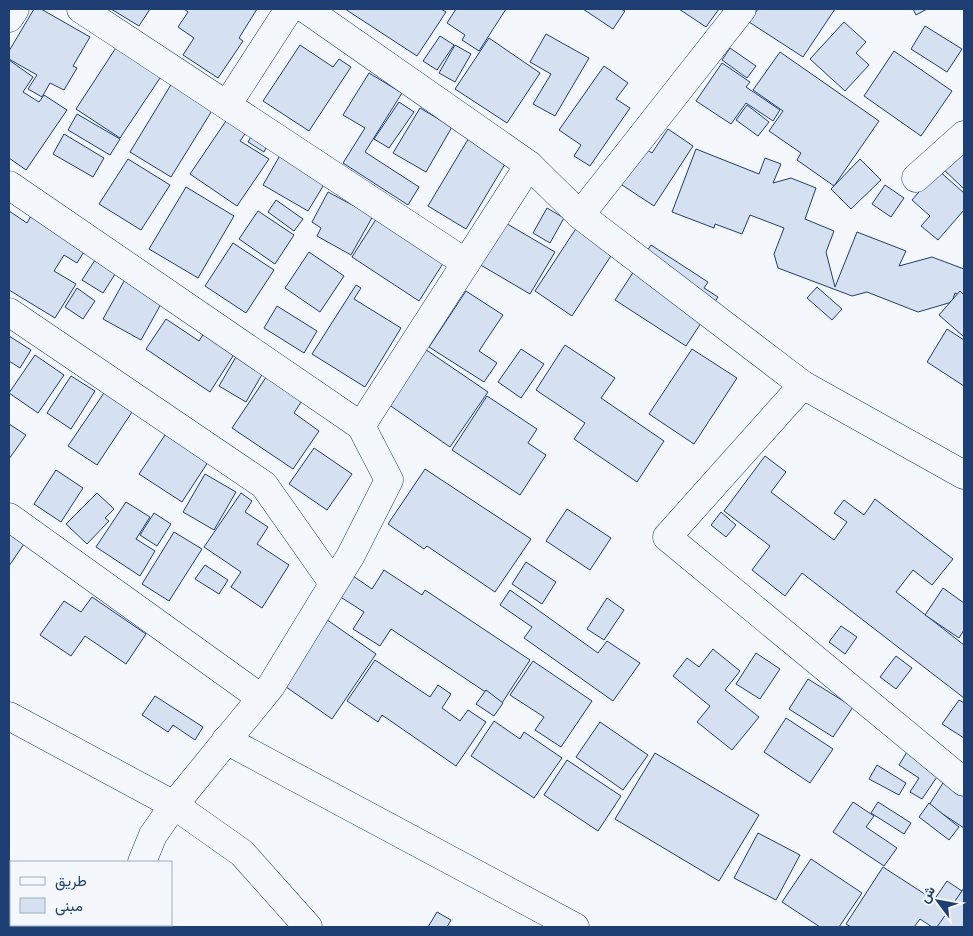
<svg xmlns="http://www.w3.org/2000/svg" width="973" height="936" viewBox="0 0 973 936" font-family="'Public Sans',Vazirmatn,sans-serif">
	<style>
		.building { fill: #d5e0f0; stroke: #1d3f73 }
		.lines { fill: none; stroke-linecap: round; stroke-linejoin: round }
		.street-casing { stroke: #1d3f73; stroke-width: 29 }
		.secondary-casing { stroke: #1d3f73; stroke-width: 29 }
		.street { stroke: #f4f7fb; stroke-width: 28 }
		.secondary { stroke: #f4f7fb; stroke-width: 28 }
	</style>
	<rect width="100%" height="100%" fill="#f4f7fb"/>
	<g class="building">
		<polygon points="34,9 41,9 90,37 73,66 77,68 64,90 50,83 42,97 28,89 37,75 9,59 9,51"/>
		<polygon points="111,9 150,9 139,26"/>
		<polygon points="184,9 257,9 239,38 243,41 218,78 183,55 194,38 178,27 188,12"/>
		<polygon points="345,9 441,9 446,12 417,56"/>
		<polygon points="456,9 506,9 479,51 462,40 465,35 447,23"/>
		<polygon points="583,9 621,9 625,11 613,29"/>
		<polygon points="679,9 719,9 706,27"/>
		<polygon points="758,9 835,9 803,57 749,22"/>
		<polygon points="913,9 927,9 916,15"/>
		<polygon points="844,22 866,42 856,53 869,65 845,91 810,59"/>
		<polygon points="925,26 962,49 947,72 911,49"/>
		<polygon points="546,34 589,58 555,116 533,104 551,74 530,62"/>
		<polygon points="440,36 454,45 437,70 423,61"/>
		<polygon points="489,38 540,73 507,123 455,89"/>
		<polygon points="121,40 166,69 120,138 76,109"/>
		<polygon points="300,45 333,67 339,59 351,67 309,131 263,101"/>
		<polygon points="455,45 471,54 455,82 439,73"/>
		<polygon points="730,48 756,66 747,78 722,60"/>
		<polygon points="894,51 952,91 921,136 864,96"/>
		<polygon points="780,52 879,121 834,186 797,160 801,153 769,131 783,111 753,90"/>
		<polygon points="9,60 33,77 23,92 39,102 44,95 67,110 26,170 9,158"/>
		<polygon points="722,63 750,82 746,87 780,110 773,121 746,103 731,124 696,101"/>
		<polygon points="604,66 628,83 616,99 630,108 590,166 574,156 581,145 559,130"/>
		<polygon points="369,73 402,93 365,152 419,187 408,205 343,163 365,128 343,115"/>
		<polygon points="172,83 213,109 171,177 130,152"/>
		<polygon points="399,102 414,112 389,148 374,139"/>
		<polygon points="747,105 769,122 758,136 736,120"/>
		<polygon points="420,108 452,127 426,172 393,153"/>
		<polygon points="77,114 120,139 110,155 68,130"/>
		<polygon points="228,118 247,131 240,141 269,159 237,206 190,174"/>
		<polygon points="668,129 693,146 654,206 619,183 643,147 652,153"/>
		<polygon points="255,130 270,140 264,152 248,142"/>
		<polygon points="64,134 104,158 93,177 53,154"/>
		<polygon points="470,136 508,159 466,229 428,206"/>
		<polygon points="964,139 964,189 938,164"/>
		<polygon points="286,145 331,173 308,211 263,185"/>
		<polygon points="696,149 759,174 765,158 781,164 773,183 791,178 816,188 805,219 834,231 826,252 835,287 857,232 906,251 899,266 932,257 964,269 964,297 955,293 952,302 918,312 867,292 852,296 778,268 774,254 784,228 750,215 742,234 715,224 714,228 672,212"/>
		<polygon points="128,159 170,185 141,230 99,204"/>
		<polygon points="860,159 881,180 851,209 831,189"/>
		<polygon points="938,170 964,193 964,210 938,240 921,226 930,216 912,200"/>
		<polygon points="885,185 904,198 891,217 872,204"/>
		<polygon points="186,187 234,216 198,278 149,249"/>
		<polygon points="328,192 373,216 351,255 317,236 321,228 312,222"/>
		<polygon points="276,200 303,219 294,231 268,212"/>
		<polygon points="547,208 564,218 550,243 533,233"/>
		<polygon points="9,211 27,223 31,216 85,250 77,263 64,255 54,271 76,284 55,318 9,290"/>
		<polygon points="258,211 294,235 275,264 239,239"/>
		<polygon points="380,213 451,251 419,301 352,257"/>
		<polygon points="492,215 555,252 530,294 467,257"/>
		<polygon points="579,224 616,248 572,316 535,291"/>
		<polygon points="233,243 274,270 246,313 205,286"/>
		<polygon points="651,245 708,282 704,288 718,297 686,346 615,300"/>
		<polygon points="309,252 344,276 320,312 285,288"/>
		<polygon points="99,254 119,268 103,293 82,280"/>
		<polygon points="133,265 171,286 141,340 103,319"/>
		<polygon points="356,285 361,288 354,299 401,328 365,387 312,354"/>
		<polygon points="817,287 842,309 832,320 807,298"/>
		<polygon points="77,288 95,301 83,319 65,307"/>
		<polygon points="466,291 503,315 479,351 497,363 484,382 429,347"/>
		<polygon points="960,291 964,295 964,337 939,315"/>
		<polygon points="277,306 317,331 304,353 264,328"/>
		<polygon points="166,319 199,341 209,325 240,345 210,392 146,349"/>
		<polygon points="947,329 964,340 964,386 927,362"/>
		<polygon points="9,336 31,350 20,368 9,361"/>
		<polygon points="565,345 615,378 601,398 664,441 637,482 574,439 585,423 536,390"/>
		<polygon points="422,347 488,392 450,447 385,402"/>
		<polygon points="521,349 544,364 521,398 498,382"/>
		<polygon points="692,349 737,378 694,444 649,414"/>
		<polygon points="240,350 267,366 246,402 219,386"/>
		<polygon points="35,355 64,375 38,413 9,393"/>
		<polygon points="277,361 312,385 294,413 319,431 293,469 232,428"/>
		<polygon points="71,376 95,391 71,429 47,413"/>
		<polygon points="106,390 134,409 97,465 68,446"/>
		<polygon points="487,396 537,429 528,443 546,455 520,495 452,450"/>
		<polygon points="9,424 26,435 9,459"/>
		<polygon points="167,432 210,459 182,502 139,474"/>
		<polygon points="314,448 352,474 327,510 289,484"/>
		<polygon points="765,456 786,472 771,492 834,540 847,522 834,513 844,500 864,515 875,499 953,559 932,585 913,570 896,592 964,645 964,698 802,573 785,596 752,570 770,546 724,511"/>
		<polygon points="425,469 531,539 495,592 427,546 424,549 388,524"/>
		<polygon points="56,470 83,488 61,522 34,504"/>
		<polygon points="205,474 236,492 214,530 183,512"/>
		<polygon points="97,493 114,509 105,518 109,521 87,544 66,524"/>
		<polygon points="241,493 252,501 245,512 268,527 257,544 289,565 262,608 231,587 241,572 204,547"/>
		<polygon points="126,502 150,517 136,539 155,551 140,576 96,547"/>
		<polygon points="567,509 611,538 590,570 546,541"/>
		<polygon points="721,512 736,525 726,537 711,525"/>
		<polygon points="154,513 171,524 157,546 140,535"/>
		<polygon points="9,529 26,541 9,566"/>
		<polygon points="174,532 202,549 169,601 142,584"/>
		<polygon points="526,562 556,582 542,604 512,584"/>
		<polygon points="205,565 228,580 219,594 195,579"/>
		<polygon points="384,570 422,595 425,590 530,660 502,703 391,629 380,646 353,629 364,612 339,596 353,576 372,589"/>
		<polygon points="943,588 964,603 964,630 959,638 925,615"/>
		<polygon points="510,590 598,653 607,641 640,663 613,701 524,638 532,627 500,605"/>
		<polygon points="92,597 146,634 126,664 85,636 71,656 40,635 64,601 81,612"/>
		<polygon points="607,598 624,610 604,640 587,629"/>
		<polygon points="323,617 376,654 332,719 279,682"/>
		<polygon points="841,626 857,637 845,654 829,642"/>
		<polygon points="713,649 740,671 725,690 759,717 732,750 697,722 710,706 673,676 687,658 699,667"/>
		<polygon points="756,653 780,669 760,699 736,684"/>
		<polygon points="896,656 912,668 896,689 880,677"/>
		<polygon points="375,660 430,697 438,685 451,694 442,708 460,721 468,710 486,722 456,766 382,715 378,722 347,701"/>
		<polygon points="533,661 592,701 561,747 535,730 544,717 510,695"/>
		<polygon points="808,679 853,707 833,737 789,709"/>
		<polygon points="486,690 503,703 494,716 476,704"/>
		<polygon points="155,696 203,727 195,740 173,725 168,732 142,715"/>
		<polygon points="959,700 964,703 964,738 942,724"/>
		<polygon points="786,718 833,749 810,783 764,752"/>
		<polygon points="494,721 520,739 524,732 562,758 534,798 471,756"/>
		<polygon points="600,722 648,755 623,790 576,757"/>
		<polygon points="910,747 943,768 922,799 910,792 919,778 899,765"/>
		<polygon points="655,753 759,815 719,881 615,819"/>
		<polygon points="567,760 621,796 598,831 544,795"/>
		<polygon points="877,765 906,783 899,795 869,779"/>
		<polygon points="952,769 964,777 964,828 929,805"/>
		<polygon points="853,802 874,816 866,827 897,848 884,866 833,832"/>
		<polygon points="878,802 911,823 904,834 871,813"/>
		<polygon points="929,803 959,827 949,840 919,817"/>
		<polygon points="758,833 800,855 776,900 734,878"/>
		<polygon points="811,859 862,893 839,927 820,927 782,902"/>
		<polygon points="883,867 934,900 947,881 962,891 939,927 932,927 920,919 914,927 851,927 846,924"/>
		<polygon points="964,888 964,927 937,927"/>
		<polygon points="437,912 451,920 447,927 428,927"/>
	</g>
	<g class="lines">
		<g class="street-casing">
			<g id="street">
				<polyline points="81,9 466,263"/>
				<polyline points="306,9 529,165 580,215 803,385 964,475"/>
				<polyline points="9,18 15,9"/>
				<polyline points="227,105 289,9"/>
				<polyline points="916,178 964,135"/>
				<polyline points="9,185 361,426"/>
				<polyline points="580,215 742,9"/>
				<polyline points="9,312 264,485 333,583"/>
				<polyline points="803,385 667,537 964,782"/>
				<polyline points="9,517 261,698"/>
				<polyline points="226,740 575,927"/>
				<polyline points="174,805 271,686 351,555 389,480 361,426 529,165"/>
			</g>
		</g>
		<g class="secondary-casing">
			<g id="secondary">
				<polyline points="9,716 174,805 242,853 308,927"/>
				<polyline points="142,862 153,835 174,805"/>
				<polyline points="141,925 142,927"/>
			</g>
		</g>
		<use href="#street" class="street"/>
		<use href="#secondary" class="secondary"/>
	</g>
	<rect width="973" height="936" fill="none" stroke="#1d3f73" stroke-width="20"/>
	<rect x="10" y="861" width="162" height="65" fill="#f4f7fb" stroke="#9eadc5"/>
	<rect x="20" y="877" width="25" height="8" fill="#f4f7fb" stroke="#9eadc5"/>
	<text x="55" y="886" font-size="15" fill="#1d3f73">طريق</text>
	<rect x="20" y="898" width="25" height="15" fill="#d5e0f0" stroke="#9eadc5"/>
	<text x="55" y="911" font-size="15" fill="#1d3f73">مبنى</text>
	<g transform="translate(938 901) rotate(302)" stroke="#f4f7fb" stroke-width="4" paint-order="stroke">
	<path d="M0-4L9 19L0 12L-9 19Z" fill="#1d3f73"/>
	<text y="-8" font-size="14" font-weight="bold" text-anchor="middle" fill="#1d3f73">ش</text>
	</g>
</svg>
